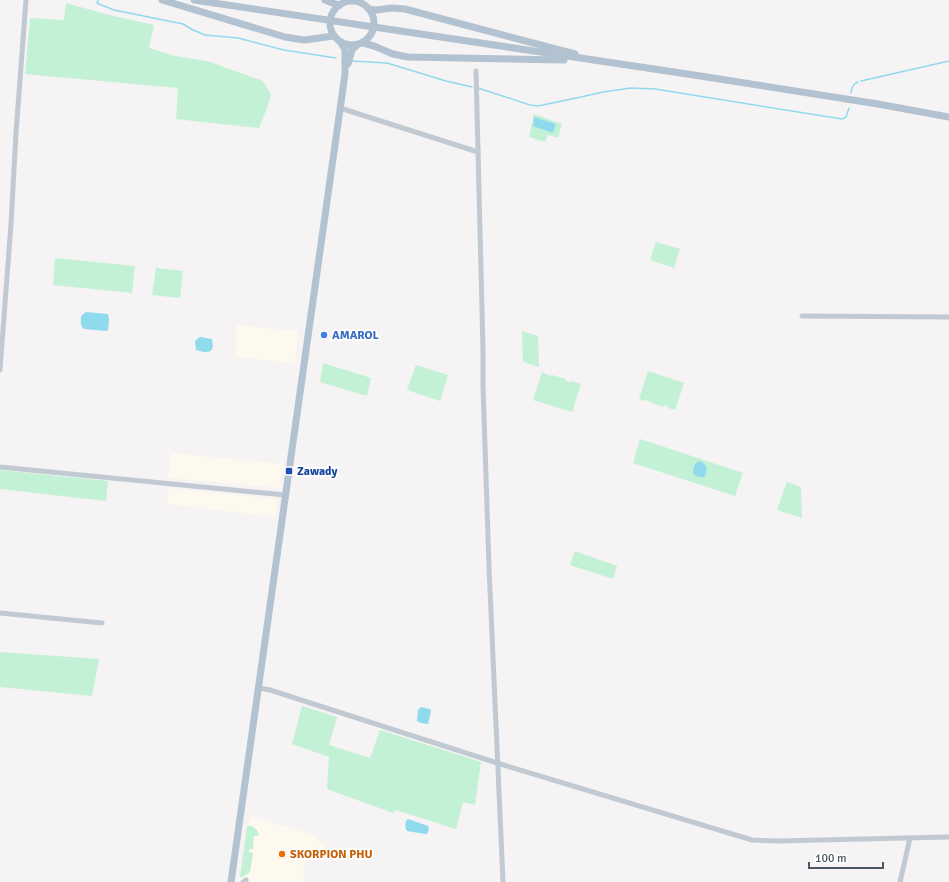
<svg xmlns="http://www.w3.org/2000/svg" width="949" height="882" viewBox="0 0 949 882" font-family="Signika,sans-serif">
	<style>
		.commercial { fill: #fdf9ef }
		.green { fill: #c3f1d5 }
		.water { fill: #90daee }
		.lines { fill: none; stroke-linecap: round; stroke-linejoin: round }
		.stream { stroke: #90daee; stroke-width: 1.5 }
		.minor { stroke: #c1cad2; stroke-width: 5 }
		.major { stroke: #b3c2d1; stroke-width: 7 }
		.shop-dot { fill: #3f7fe0; stroke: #fff; stroke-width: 1.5 }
		.transit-dot { fill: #1a4fb4; stroke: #fff; stroke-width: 1.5 }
		.food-dot { fill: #e8710a; stroke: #fff; stroke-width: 1.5 }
		.labels { text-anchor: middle; stroke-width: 4; stroke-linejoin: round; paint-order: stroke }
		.shop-label { font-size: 12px; font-weight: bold; fill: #366cbe; stroke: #fff; text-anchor: start }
		.transit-label { font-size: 12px; font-weight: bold; fill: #164399; stroke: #fff; text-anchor: start }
		.food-label { font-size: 12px; font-weight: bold; fill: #c56008; stroke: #fff; text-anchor: start }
	</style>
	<rect width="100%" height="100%" fill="#f5f3f3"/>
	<g class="commercial">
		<polygon points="237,325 298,331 295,363 235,357"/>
		<polygon points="171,453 282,464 280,488 168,478"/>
		<polygon points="169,488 278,499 276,517 167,504"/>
		<polygon points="250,816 317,836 316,840 325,844 322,852 312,849 311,852 303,854 302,859 305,859 303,882 239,882"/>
	</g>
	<g class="green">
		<polygon points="66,3 109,15 154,25 149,48 175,56 207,61 263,81 271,95 266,111 259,128 176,119 178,88 25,74 30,18 64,20"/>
		<polygon points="534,114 562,124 558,138 548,135 545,142 529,137"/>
		<polygon points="656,242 680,249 674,268 650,260"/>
		<polygon points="55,258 135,266 132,293 53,285"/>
		<polygon points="156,268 183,271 180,298 152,295"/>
		<polygon points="522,331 538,336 539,367 523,362"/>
		<polygon points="323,363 371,378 367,396 320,382"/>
		<polygon points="416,365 448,375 440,401 407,390"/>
		<polygon points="648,371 684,383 675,410 668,408 668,406 664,405 663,407 650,402 649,401 647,400 645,401 639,399"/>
		<polygon points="542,372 550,376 552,375 566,379 566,381 569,382 571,381 581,384 572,412 533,400"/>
		<polygon points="640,439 743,473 735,496 633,463"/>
		<polygon points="0,470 108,481 106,501 0,489"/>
		<polygon points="787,482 801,487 802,518 777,510"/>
		<polygon points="575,551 617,566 613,579 570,565"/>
		<polygon points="0,652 99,659 92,696 0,687"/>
		<polygon points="302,706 337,717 329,745 370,758 380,730 481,762 475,805 463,802 456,829 396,810 393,813 327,789 329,757 292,744"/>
		<polygon points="247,826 252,826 257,830 259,836 254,836 253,849 250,849 249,852 253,853 250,872 243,877 240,877"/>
	</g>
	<g class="water">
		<polygon points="534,117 556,124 553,133 533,126"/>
		<path d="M86,312L108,314L109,320L108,330L106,331L84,329C80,326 81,321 81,316Z"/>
		<path d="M200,337L212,339C215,353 209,354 196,350L195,341L197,339Z"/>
		<path d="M698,461L702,462L706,466C707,470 707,473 704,477H700L694,475C692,469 694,465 698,461Z"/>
		<polygon points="421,707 430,709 431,711 428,724 421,723 417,721 418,710"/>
		<path d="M408,819L428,826L429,829L427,834H425L407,831L406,829C405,826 405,821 408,819Z"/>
	</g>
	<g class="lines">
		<g class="stream">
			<polyline points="98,0 97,3 99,4 114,10 183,24 193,30 205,35 238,38 284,50 336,58"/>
			<polyline points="352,61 387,63 446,81 472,87"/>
			<polyline points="861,81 949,61"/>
			<polyline points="478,88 530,105 538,106 581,97 603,92 631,88 655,89 842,119 846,117 849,108"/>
			<path d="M851,93C852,87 853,84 858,82"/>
		</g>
		<g class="minor">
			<polyline points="476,71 483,350 483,386 489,567 503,882"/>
			<polyline points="340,108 478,152"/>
			<polyline points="802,316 949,317"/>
			<polyline points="0,370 11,224 16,133 26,0"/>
			<polyline points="0,467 285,495"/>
			<polyline points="0,613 102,623"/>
			<polyline points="259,688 270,690 497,763 752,840 777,841 949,837"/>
			<polyline points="243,882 246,880"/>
			<polyline points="900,882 910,838"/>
		</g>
		<g class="major">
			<polyline points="162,0 285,37 304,40 334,36"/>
			<polyline points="194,0 694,75 878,104 949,117"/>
			<polyline points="325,0 335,4 340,5"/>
			<circle cx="352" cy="23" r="22"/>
			<polyline points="369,9 376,10 392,8 405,9 575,54"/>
			<polyline points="363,43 374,46 393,54 408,57 564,60"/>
			<polyline points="348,64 352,50 357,45"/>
			<polyline points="231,882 345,74 345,49 341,43"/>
		</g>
	</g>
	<circle class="shop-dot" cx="324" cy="335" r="4"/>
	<rect class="transit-dot" x="285" y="467" width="8" height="8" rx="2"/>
	<circle class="food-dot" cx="282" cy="854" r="4"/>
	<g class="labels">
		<g class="shop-label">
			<text x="332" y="339">AMAROL</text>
		</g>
		<g class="transit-label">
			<text x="297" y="475">Zawady</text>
		</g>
		<g class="food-label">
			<text x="290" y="858">SKORPION PHU</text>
		</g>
	</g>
	<path d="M809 862v6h74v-6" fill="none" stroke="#4a5661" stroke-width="2"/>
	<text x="815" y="862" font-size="12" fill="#4a5661" stroke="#ffffff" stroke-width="3" paint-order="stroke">100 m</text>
</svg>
